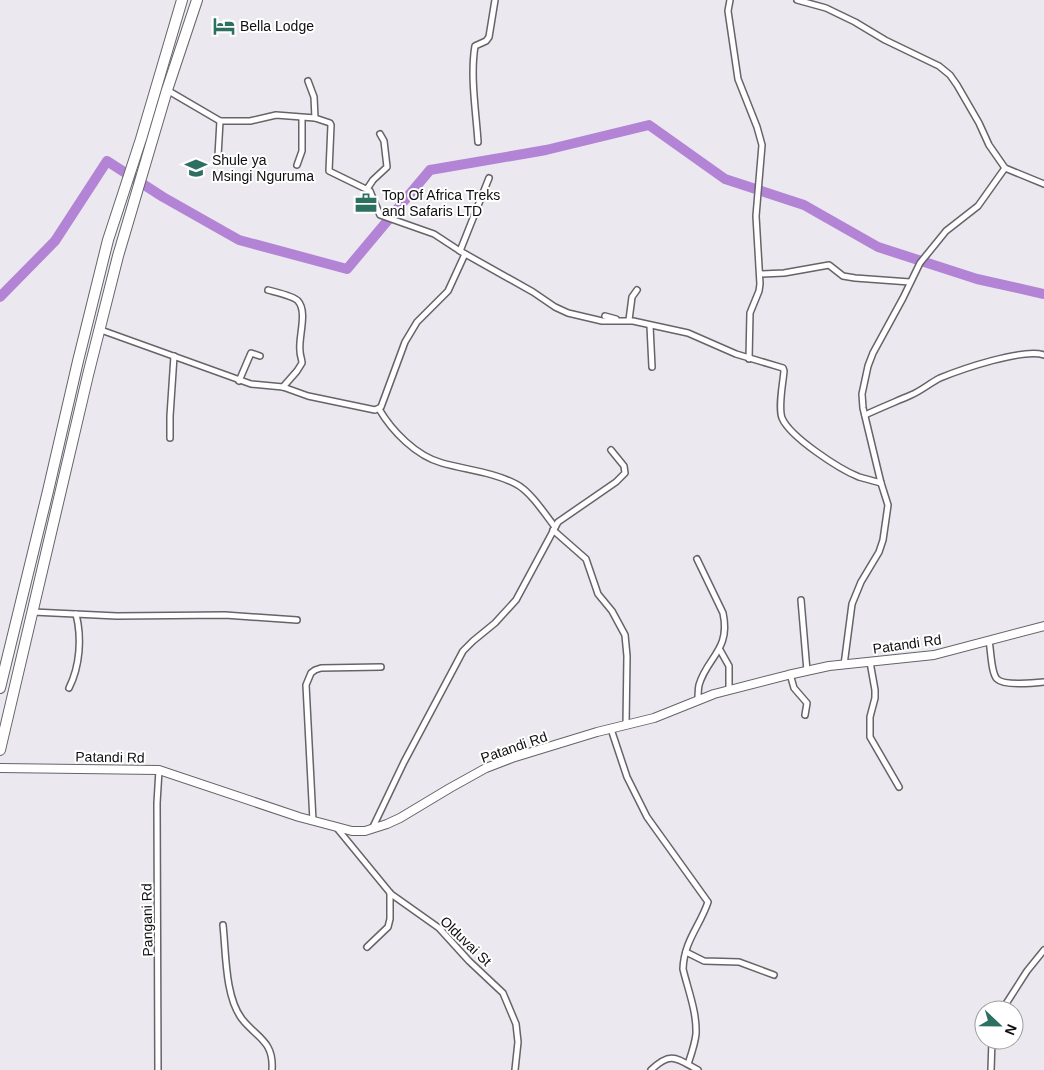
<svg xmlns="http://www.w3.org/2000/svg" width="1044" height="1070" viewBox="0 0 1044 1070" font-family="Arial,sans-serif">
	<style>
		.lines { fill: none; stroke-linecap: round; stroke-linejoin: round }
		.river { stroke: #b384d6; stroke-width: 10 }
		.street-casing { stroke: #666369; stroke-width: 8 }
		.secondary-casing { stroke: #666369; stroke-width: 10 }
		.highway-casing { stroke: #666369; stroke-width: 12 }
		.street { stroke: #fff; stroke-width: 5 }
		.secondary { stroke: #fff; stroke-width: 8 }
		.highway { stroke: #fff; stroke-width: 10 }
		.labels { text-anchor: middle; stroke-width: 4; stroke-linejoin: round; paint-order: stroke }
		.poi-label { font-size: 14px; fill: #0f0e10; stroke: #fff; text-anchor: start }
		.street-label { font-size: 14px; fill: #0f0e10; stroke: #fff }
	</style>
	<rect width="100%" height="100%" fill="#ece8ef"/>
	<g class="lines">
		<polyline class="river" points="0,297 55,241 107,161 163,197 239,240 347,269 430,170 546,150 649,125 725,179 804,205 878,247 977,279 1044,294"/>
		<g class="street-casing">
			<g id="street">
				<polyline points="730,0 728,11 738,79 757,127 762,145 756,216 760,284 759,291 750,313 749,359"/>
				<polyline points="797,0 826,8 855,22 885,40 939,66 950,75 957,85 979,123 989,145 1005,168 1044,184"/>
				<polyline points="308,81 314,97 315,118"/>
				<path d="M167,90L220,121H250L276,115L315,118L330,123L331,125L329,171L370,191L380,215L434,234L460,251L533,292L555,307L568,313L602,321H633L688,333L736,354L783,368L784,371C783,383 778,407 782,418C790,437 839,469 859,477C866,479 874,481 881,483"/>
				<path d="M478,142C476,111 470,76 475,46L486,41L489,37L495,0"/>
				<polyline points="218,156 220,121"/>
				<polyline points="297,165 302,151 302,118"/>
				<polyline points="367,189 373,180 387,167 384,141 380,134"/>
				<polyline points="460,251 489,178"/>
				<polyline points="760,274 784,273 829,265 843,276 855,278 910,282"/>
				<path d="M268,290C275,292 294,296 298,301C308,312 298,338 300,351C300,356 302,359 302,363L297,371L283,387"/>
				<polyline points="605,316 616,319"/>
				<polyline points="629,320 632,297 637,290"/>
				<polyline points="650,326 652,367"/>
				<polyline points="101,330 251,384 283,387 308,396 375,410 381,407 405,342 417,322 448,291 465,254"/>
				<polyline points="239,381 251,353 260,356"/>
				<path d="M379,409C392,431 416,456 442,463C467,470 493,472 516,484C530,491 545,514 555,527"/>
				<path d="M865,415C880,408 895,402 911,395C921,391 930,383 940,378C962,369 1023,348 1044,355"/>
				<polyline points="170,438 170,416 174,356"/>
				<polyline points="553,530 586,559 598,594 612,611 625,635 627,656 626,725"/>
				<path d="M697,559L723,613C731,650 707,657 699,685C698,690 698,696 698,701"/>
				<polyline points="801,600 807,671"/>
				<polyline points="33,612 117,616 225,615 297,620"/>
				<path d="M989,641C991,650 991,673 997,679C1004,686 1035,683 1044,682"/>
				<polyline points="720,650 729,666 729,690"/>
				<polyline points="870,662 875,690 875,698 870,717 870,737 899,787"/>
				<polyline points="844,665 852,604 861,582 879,552 883,540 888,505 881,483 863,408 862,394 868,366 873,353 903,298 920,263 946,231 978,206 1005,168"/>
				<polyline points="790,674 794,688 807,703 805,715"/>
				<path d="M69,688C80,666 82,638 76,614"/>
				<path d="M611,729L627,777L647,817L708,902C700,926 684,941 683,969C688,990 697,1012 696,1034C695,1044 691,1055 688,1064"/>
				<polyline points="313,821 306,685 311,673 315,670 321,668 381,667"/>
				<polyline points="336,827 391,894 439,928 469,961 503,993 516,1024 518,1042 515,1070"/>
				<polyline points="372,829 404,762 463,651 473,641 495,623 516,600 558,522 616,482 625,473 624,466 611,450"/>
				<path d="M223,925C226,953 225,997 242,1019C257,1038 274,1041 272,1070"/>
				<polyline points="367,947 388,927 390,919 390,893"/>
				<polyline points="686,952 704,961 739,962 774,975"/>
				<polyline points="1002,1010 1027,971 1044,950"/>
				<polyline points="158,1070 157,803 159,770"/>
				<path d="M651,1070C671,1051 676,1058 698,1070"/>
				<polyline points="991,1070 992,1040"/>
			</g>
		</g>
		<g class="secondary-casing">
			<polyline id="secondary" points="0,768 159,770 299,817 352,831 365,831 387,824 400,818 450,788 486,768 512,758 597,732 654,718 714,694 788,675 829,666 934,655 1044,626"/>
		</g>
		<g class="highway-casing">
			<g id="highway">
				<polyline points="0,688 48,491 78,361 108,240 141,139 182,0"/>
				<polyline points="0,750 88,375 118,256 167,90 197,0"/>
			</g>
		</g>
		<use href="#street" class="street"/>
		<use href="#secondary" class="secondary"/>
		<use href="#highway" class="highway"/>
	</g>
	<defs>
		<g id="hotel-bare" transform="scale(1.725)"><path d="M-6-4.5h1.5V1H6V5H4.5V3h-9V5H-6ZM-4 0a1.8 1.8 0 1 1 3.6 0ZM.5 0V-2.5h3Q6-2.5 6 0Z" fill="#2d7062" stroke="#fff" stroke-width="2.5" paint-order="stroke"/></g>
		<g id="school-bare" transform="scale(1.725)"><path d="M0-5L7-2L0 1L-7-2ZM-4 1L0 2.5L4 1V4Q0 6-4 4Z" fill="#2d7062" stroke="#fff" stroke-width="2.5" paint-order="stroke"/></g>
		<g id="office-bare" transform="scale(1.725)"><path d="M-6-3h4V-5.5h4V-3h4V5H-6ZM-1-4.5V-3h2v-1.5ZM-6 0V1H6V0Z" fill="#2d7062" stroke="#fff" stroke-width="2.5" paint-order="stroke"/></g>
	</defs>
	<g fill-rule="evenodd">
		<use href="#hotel-bare" x="224" y="26"/>
		<use href="#school-bare" x="196" y="168"/>
		<use href="#office-bare" x="366" y="203"/>
	</g>
	<g class="labels">
		<g class="poi-label">
			<text x="240" y="31">Bella Lodge</text>
			<text x="212" y="165">Shule ya<tspan x="212" dy="16">Msingi Nguruma</tspan></text>
			<text x="382" y="200">Top Of Africa Treks<tspan x="382" dy="16">and Safaris LTD</tspan></text>
		</g>
		<g class="street-label">
			<text transform="translate(907 644) rotate(-8)" y="5">Patandi Rd</text>
			<text transform="translate(514 747) rotate(-19)" y="5">Patandi Rd</text>
			<text transform="translate(110 757) rotate(1)" y="5">Patandi Rd</text>
			<text transform="translate(147 920) rotate(-91)" y="5">Pangani Rd</text>
			<text transform="translate(466 941) rotate(44)" y="5">Olduvai St</text>
		</g>
	</g>
	<g transform="translate(999 1025) rotate(112)"><circle r="24" fill="#ffffff" stroke="#9f9f9f"/>
	<path d="M0-4L9 19L0 12L-9 19Z" fill="#2d7062"/>
	<text y="-8" font-size="14" font-weight="bold" text-anchor="middle" fill="#0f0e10">N</text>
	</g>
</svg>
